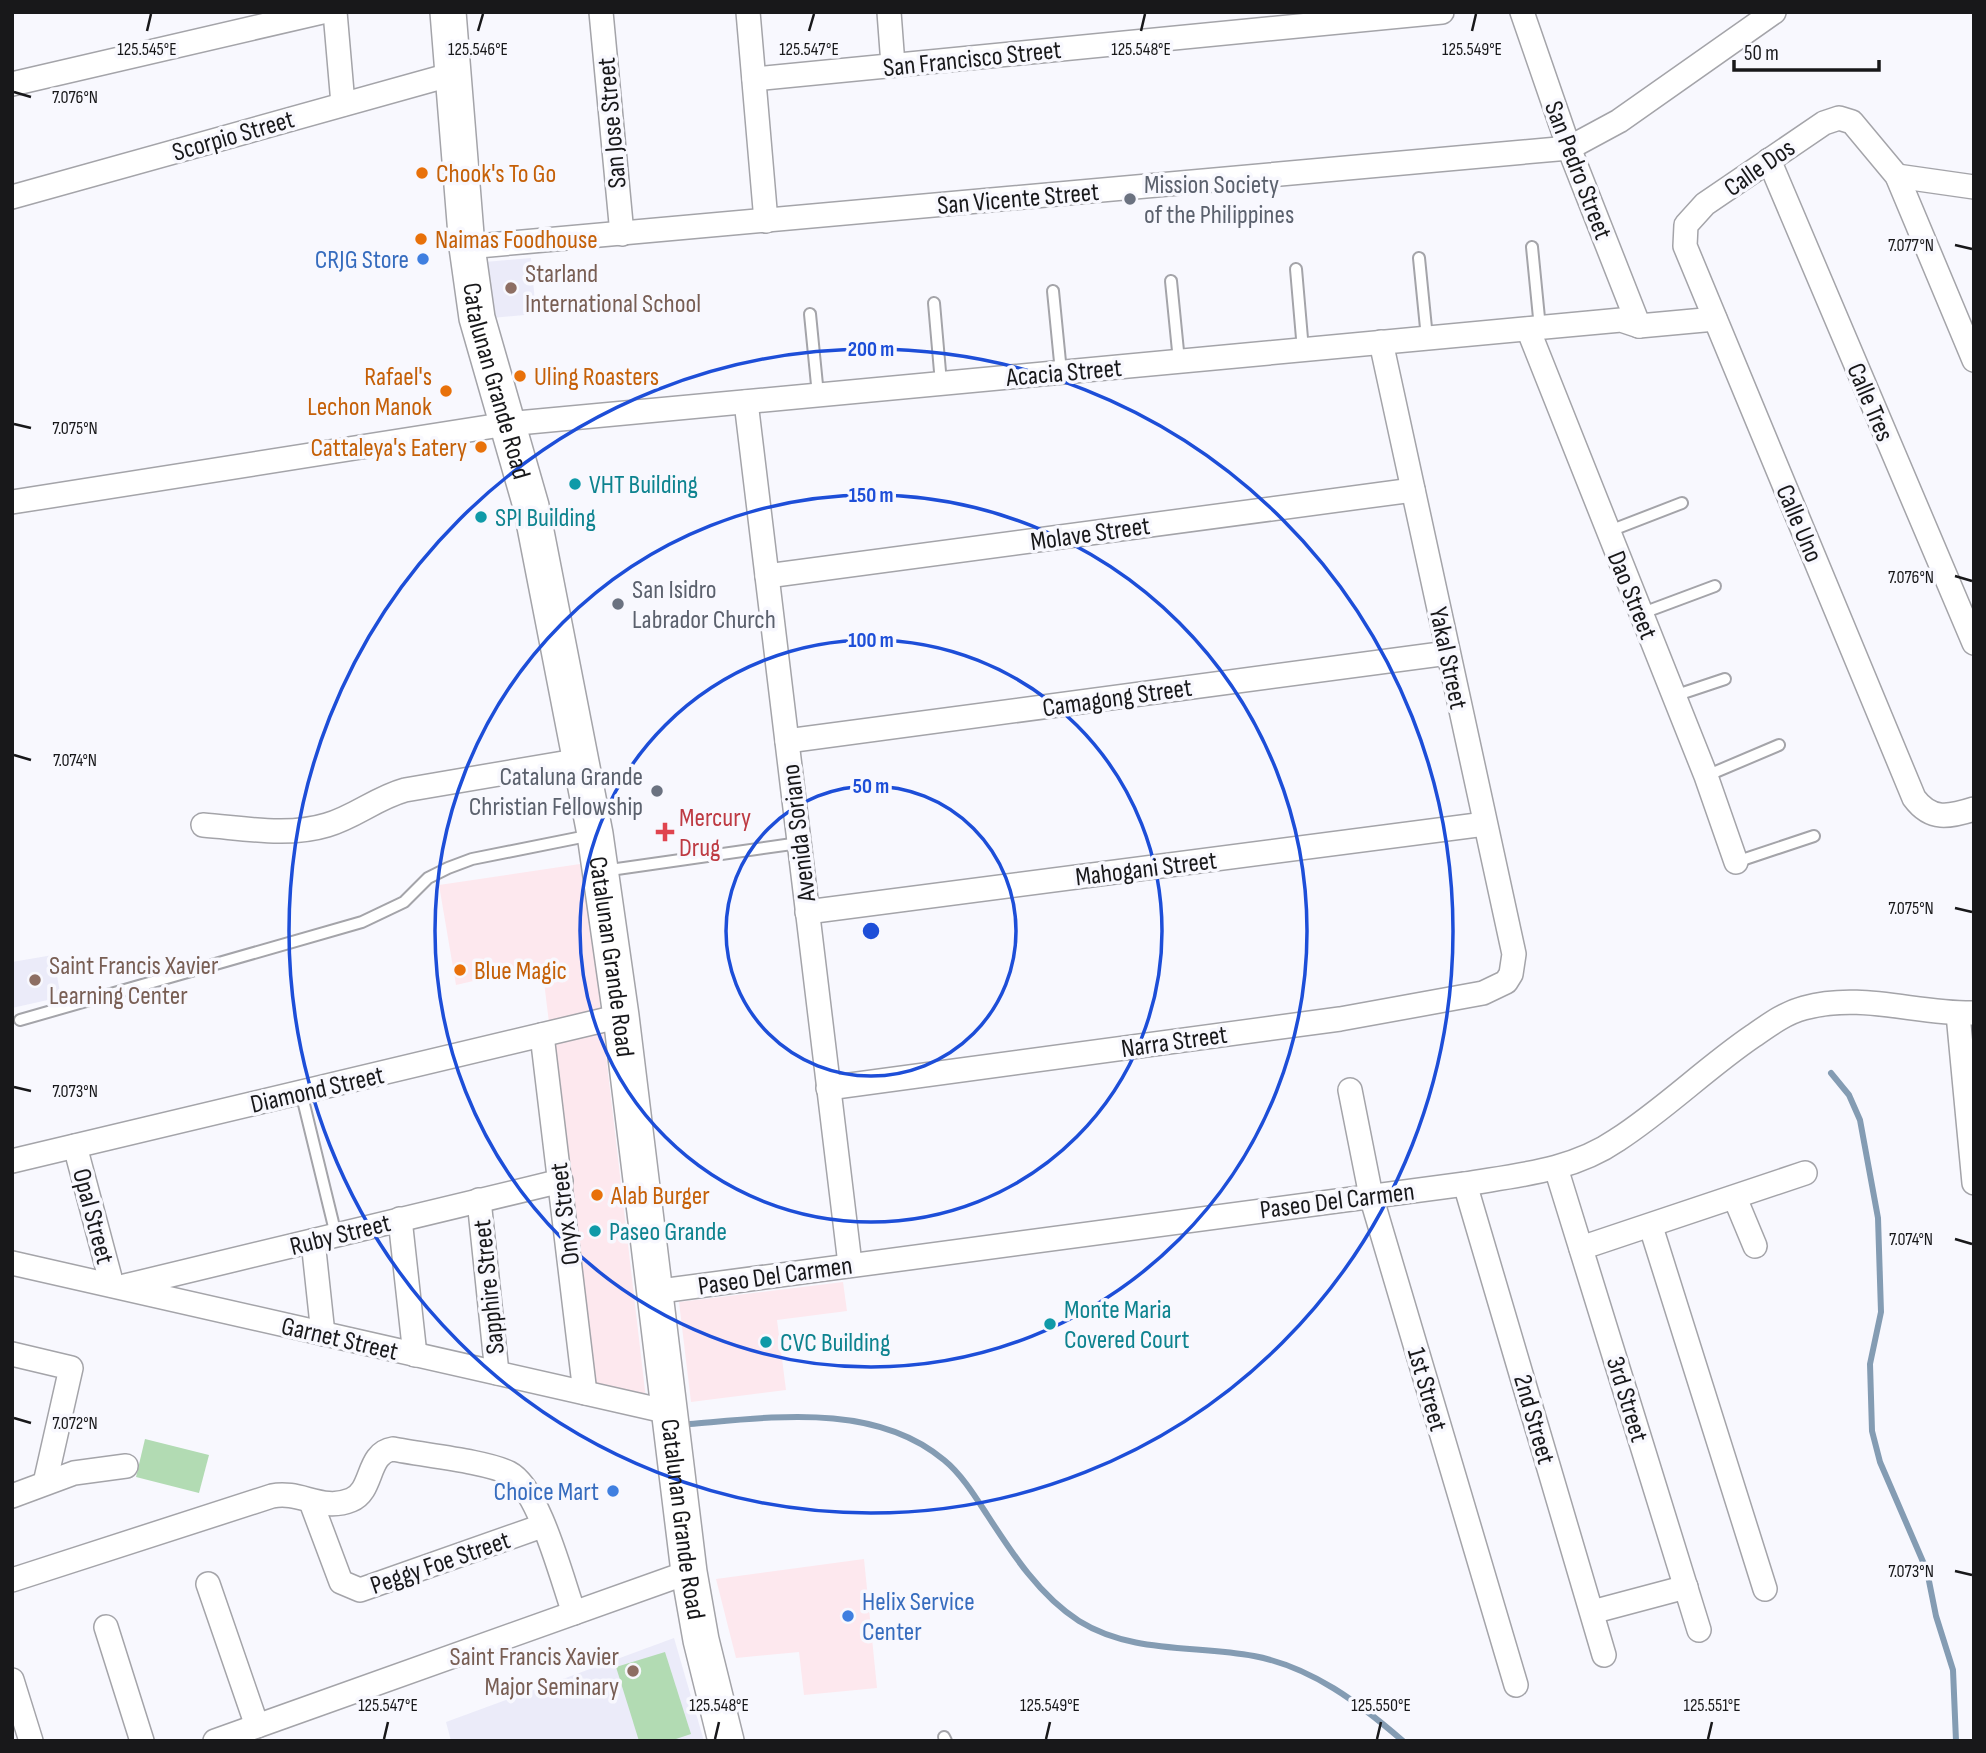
<svg xmlns="http://www.w3.org/2000/svg" width="1986" height="1753" viewBox="0 0 1986 1753" font-family="'Sofia Sans Condensed',sans-serif">
	<style>
		.commercial { fill: #fde8ee }
		.built { fill: #ebebf9 }
		.green { fill: #b2dbb3 }
		.lines { fill: none; stroke-linecap: round; stroke-linejoin: round }
		.stream { stroke: #849cb3; stroke-width: 6 }
		.service-casing { stroke: #a4a4a9; stroke-width: 14 }
		.minor-casing { stroke: #a4a4a9; stroke-width: 26 }
		.primary-casing { stroke: #a4a4a9; stroke-width: 38 }
		.service { stroke: #fff; stroke-width: 10 }
		.minor { stroke: #fff; stroke-width: 23 }
		.primary { stroke: #fff; stroke-width: 35 }
		.ticks { fill: none; stroke: #18181a; stroke-width: 2.5 }
		.ring { fill: none; stroke: #1d4ed8; stroke-width: 3.5 }
		.food-dot { fill: #e8710a; stroke: #f8f8fe; stroke-width: 2.5 }
		.worship-dot { fill: #6b7280; stroke: #f8f8fe; stroke-width: 2.5 }
		.shop-dot { fill: #3f7fe0; stroke: #f8f8fe; stroke-width: 2.5 }
		.education-dot { fill: #8d6e63; stroke: #f8f8fe; stroke-width: 2.5 }
		.culture-dot { fill: #0f9aa8; stroke: #f8f8fe; stroke-width: 2.5 }
		.health-dot { fill: #e0444e; stroke: #f8f8fe; stroke-width: 2.5 }
		.labels { text-anchor: middle; stroke-width: 7; stroke-linejoin: round; paint-order: stroke }
		.street-label { font-size: 26px; fill: #18181a; stroke: #f8f8fe }
		.food-label { font-size: 26px; fill: #c56008; stroke: #f8f8fe; text-anchor: start }
		.worship-label { font-size: 26px; fill: #5b616d; stroke: #f8f8fe; text-anchor: start }
		.shop-label { font-size: 26px; fill: #366cbe; stroke: #f8f8fe; text-anchor: end }
		.education-label { font-size: 26px; fill: #785e54; stroke: #f8f8fe; text-anchor: start }
		.culture-label { font-size: 26px; fill: #0d838f; stroke: #f8f8fe; text-anchor: start }
		.health-label { font-size: 26px; fill: #be3a42; stroke: #f8f8fe; text-anchor: start }
		.ticks-label { font-size: 18px; text-anchor: middle; fill: #18181a; stroke: #f8f8fe; stroke-width: 7; stroke-linejoin: round; paint-order: stroke }
		.centre { fill: #1d4ed8; stroke: #f8f8fe; stroke-width: 3.5 }
		.ring-label { font-size: 21px; text-anchor: middle; font-weight: bold; fill: #1d4ed8; stroke: #f8f8fe; stroke-width: 7; stroke-linejoin: round; paint-order: stroke }
	</style>
	<rect width="100%" height="100%" fill="#f8f8fe"/>
	<g class="commercial">
		<polygon points="580,864 594,952 646,1399 593,1387 542,965 456,985 439,885"/>
		<polygon points="843,1282 847,1311 777,1320 786,1390 691,1402 679,1302"/>
		<polygon points="864,1559 877,1688 804,1695 799,1652 736,1658 716,1579"/>
	</g>
	<g class="built">
		<polygon points="531,258 536,314 492,318 485,262"/>
		<polygon points="53,955 61,997 12,1008 12,962"/>
		<polygon points="674,1638 704,1741 451,1741 446,1722"/>
	</g>
	<g class="green">
		<polygon points="145,1439 209,1455 199,1493 136,1477"/>
		<polygon points="665,1652 691,1734 670,1741 639,1741 616,1667"/>
	</g>
	<g class="lines">
		<g class="stream">
			<polyline points="1831,1073 1849,1095 1860,1120 1878,1218 1881,1312 1870,1364 1872,1431 1880,1462 1927,1571 1936,1616 1953,1670 1956,1741"/>
			<path d="M690,1424C773,1417 875,1402 944,1460C960,1473 973,1493 984,1510C1010,1550 1038,1595 1079,1621C1132,1654 1195,1645 1254,1656C1312,1667 1359,1703 1403,1741"/>
		</g>
		<g class="service-casing">
			<g id="service">
				<polyline points="1532,247 1540,328"/>
				<polyline points="1419,258 1427,338"/>
				<polyline points="1296,269 1303,350"/>
				<polyline points="1171,281 1179,361"/>
				<polyline points="1053,291 1061,372"/>
				<polyline points="934,303 941,383"/>
				<polyline points="810,314 818,395"/>
				<polyline points="1607,532 1682,503"/>
				<polyline points="1640,614 1715,586"/>
				<polyline points="1674,696 1725,679"/>
				<polyline points="1706,776 1779,745"/>
				<polyline points="1736,862 1814,836"/>
				<polyline points="603,871 799,843"/>
				<polyline points="20,1020 362,922 404,902 428,878 448,868 472,859 592,835"/>
				<polyline points="301,1092 336,1235"/>
				<polyline points="944,1737 946,1741"/>
			</g>
		</g>
		<g class="minor-casing">
			<g id="minor">
				<polyline points="335,12 343,104"/>
				<polyline points="601,12 622,234"/>
				<polyline points="748,12 766,221"/>
				<polyline points="889,12 893,65"/>
				<polyline points="1522,12 1569,148 1639,326"/>
				<polyline points="754,79 1442,12"/>
				<polyline points="12,84 322,12"/>
				<polyline points="1769,160 1974,643"/>
				<polyline points="1897,176 1974,187"/>
				<polyline points="12,197 453,74"/>
				<polyline points="467,247 1569,148 1619,121 1774,12"/>
				<polyline points="1528,329 1706,776 1736,862"/>
				<path d="M1974,360L1897,176L1852,122L1839,118L1824,123L1705,204L1686,225L1685,246L1914,798C1931,821 1949,817 1974,809"/>
				<polyline points="746,402 850,1264"/>
				<polyline points="12,502 507,424 1621,320 1639,326 1715,319"/>
				<polyline points="767,576 1413,490"/>
				<polyline points="787,741 1448,653"/>
				<path d="M203,825C243,828 288,837 327,825C355,817 376,798 405,790L581,760"/>
				<polyline points="807,912 1485,824"/>
				<polyline points="1958,1014 1974,1183"/>
				<polyline points="542,1035 585,1393"/>
				<polyline points="828,1088 1340,1019 1483,993 1506,982 1511,974 1514,954 1381,342"/>
				<polyline points="1350,1090 1371,1196 1516,1685"/>
				<polyline points="75,1146 112,1285"/>
				<polyline points="12,1161 621,1016"/>
				<polyline points="1556,1168 1699,1630"/>
				<polyline points="1465,1184 1604,1655"/>
				<polyline points="1735,1198 1755,1246"/>
				<polyline points="479,1200 497,1373"/>
				<polyline points="400,1219 415,1355"/>
				<polyline points="1651,1227 1765,1589"/>
				<polyline points="313,1241 323,1334"/>
				<polyline points="1581,1248 1805,1173"/>
				<polyline points="12,1263 669,1412"/>
				<polyline points="125,1286 561,1181"/>
				<path d="M653,1292L1465,1184C1518,1175 1572,1171 1617,1140C1665,1109 1706,1068 1753,1036C1769,1025 1785,1013 1804,1008C1861,992 1916,1014 1974,1013"/>
				<polyline points="12,1354 71,1368 45,1483"/>
				<polyline points="12,1496 74,1473 126,1466"/>
				<polyline points="311,1502 341,1582 360,1590 542,1526"/>
				<path d="M12,1580L272,1496C300,1490 322,1512 351,1500C374,1491 366,1453 393,1449C422,1455 485,1461 509,1473C539,1488 562,1580 574,1613"/>
				<polyline points="208,1584 257,1726"/>
				<polyline points="1592,1612 1686,1587"/>
				<polyline points="106,1627 142,1741"/>
				<polyline points="12,1680 31,1741"/>
				<polyline points="215,1741 689,1572"/>
			</g>
		</g>
		<g class="primary-casing">
			<g id="primary">
				<path id="s1" d="M448,12L467,247L477,318L531,506L595,834L621,1016L689,1572L701,1640L726,1741"/>
			</g>
		</g>
		<use href="#service" class="service"/>
		<use href="#minor" class="minor"/>
		<use href="#primary" class="primary"/>
	</g>
	<path class="ticks" d="M147,31L151,14M478,31L483,14M809,31L814,14M1141,31L1145,14M1472,31L1476,14M14,92L31,97M1955,245L1972,249M14,424L31,428M1955,576L1972,581M14,755L31,760M1955,908L1972,912M14,1087L31,1091M1955,1239L1972,1244M14,1418L31,1423M1955,1571L1972,1575M384,1739L388,1722M715,1739L719,1722M1046,1739L1050,1722M1377,1739L1381,1722M1708,1739L1712,1722"/>
	<g class="ring">
		<circle cx="871" cy="931" r="145"/>
		<circle cx="871" cy="931" r="291"/>
		<circle cx="871" cy="931" r="436"/>
		<circle cx="871" cy="931" r="582"/>
	</g>
	<g class="food-dot">
		<circle cx="422" cy="173" r="7"/>
		<circle cx="421" cy="239" r="7"/>
		<circle cx="520" cy="376" r="7"/>
		<circle cx="446" cy="391" r="7"/>
		<circle cx="481" cy="447" r="7"/>
		<circle cx="460" cy="970" r="7"/>
		<circle cx="597" cy="1195" r="7"/>
	</g>
	<g class="worship-dot">
		<circle cx="1130" cy="199" r="7"/>
		<circle cx="618" cy="604" r="7"/>
		<circle cx="657" cy="791" r="7"/>
	</g>
	<g class="shop-dot">
		<circle cx="423" cy="259" r="7"/>
		<circle cx="613" cy="1491" r="7"/>
		<circle cx="848" cy="1616" r="7"/>
	</g>
	<g class="education-dot">
		<circle cx="511" cy="288" r="7"/>
		<circle cx="35" cy="980" r="7"/>
		<circle cx="633" cy="1671" r="7"/>
	</g>
	<g class="culture-dot">
		<circle cx="575" cy="484" r="7"/>
		<circle cx="481" cy="517" r="7"/>
		<circle cx="595" cy="1231" r="7"/>
		<circle cx="1050" cy="1324" r="7"/>
		<circle cx="766" cy="1342" r="7"/>
	</g>
	<path class="health-dot" d="M661.5 821.5h7v7h7v7h-7v7h-7v-7h-7v-7h7z"/>
	<g class="labels">
		<g class="street-label">
			<text transform="translate(972 58) rotate(-6)" y="9">San Francisco Street</text>
			<text transform="translate(611 123) rotate(-95)" y="9">San Jose Street</text>
			<text transform="translate(233 135) rotate(-16)" y="9">Scorpio Street</text>
			<text transform="translate(1759 167) rotate(-35)" y="9">Calle Dos</text>
			<text transform="translate(1579 170) rotate(69)" y="9">San Pedro Street</text>
			<text transform="translate(1018 198) rotate(-5)" y="9">San Vicente Street</text>
			<text transform="translate(1064 372) rotate(-5)" y="9">Acacia Street</text>
			<text dy="9" stroke="none"><textPath href="#s1" startOffset="373">Catalunan Grande Road</textPath></text>
			<text transform="translate(1871 402) rotate(67)" y="9">Calle Tres</text>
			<text transform="translate(1800 523) rotate(67)" y="9">Calle Uno</text>
			<text transform="translate(1090 533) rotate(-8)" y="9">Molave Street</text>
			<text transform="translate(1633 595) rotate(68)" y="9">Dao Street</text>
			<text transform="translate(1449 658) rotate(78)" y="9">Yakal Street</text>
			<text transform="translate(1117 697) rotate(-8)" y="9">Camagong Street</text>
			<text transform="translate(798 833) rotate(-97)" y="9">Avenida Soriano</text>
			<text transform="translate(1146 868) rotate(-7)" y="9">Mahogani Street</text>
			<text dy="9" stroke="none"><textPath href="#s1" startOffset="961">Catalunan Grande Road</textPath></text>
			<text transform="translate(1174 1041) rotate(-8)" y="9">Narra Street</text>
			<text transform="translate(317 1089) rotate(-13)" y="9">Diamond Street</text>
			<text transform="translate(1337 1200) rotate(-7)" y="9">Paseo Del Carmen</text>
			<text transform="translate(564 1214) rotate(-97)" y="9">Onyx Street</text>
			<text transform="translate(94 1216) rotate(75)" y="9">Opal Street</text>
			<text transform="translate(340 1234) rotate(-14)" y="9">Ruby Street</text>
			<text transform="translate(775 1275) rotate(-8)" y="9">Paseo Del Carmen</text>
			<text transform="translate(488 1287) rotate(-96)" y="9">Sapphire Street</text>
			<text transform="translate(340 1338) rotate(13)" y="9">Garnet Street</text>
			<text transform="translate(1428 1389) rotate(74)" y="9">1st Street</text>
			<text transform="translate(1628 1399) rotate(73)" y="9">3rd Street</text>
			<text transform="translate(1535 1419) rotate(74)" y="9">2nd Street</text>
			<text dy="9" stroke="none"><textPath href="#s1" startOffset="1528">Catalunan Grande Road</textPath></text>
			<text transform="translate(440 1562) rotate(-19)" y="9">Peggy Foe Street</text>
		</g>
		<g class="food-label">
			<text x="436" y="182">Chook's To Go</text>
			<text x="435" y="248">Naimas Foodhouse</text>
			<text x="432" y="385" text-anchor="end">Rafael's<tspan x="432" dy="30">Lechon Manok</tspan></text>
			<text x="534" y="385">Uling Roasters</text>
			<text x="467" y="456" text-anchor="end">Cattaleya's Eatery</text>
			<text x="474" y="979">Blue Magic</text>
			<text x="611" y="1204">Alab Burger</text>
		</g>
		<g class="worship-label">
			<text x="1144" y="193">Mission Society<tspan x="1144" dy="30">of the Philippines</tspan></text>
			<text x="632" y="598">San Isidro<tspan x="632" dy="30">Labrador Church</tspan></text>
			<text x="643" y="785" text-anchor="end">Cataluna Grande<tspan x="643" dy="30">Christian Fellowship</tspan></text>
		</g>
		<g class="shop-label">
			<text x="409" y="268">CRJG Store</text>
			<text x="599" y="1500">Choice Mart</text>
			<text x="862" y="1610" text-anchor="start">Helix Service<tspan x="862" dy="30">Center</tspan></text>
		</g>
		<g class="education-label">
			<text x="525" y="282">Starland<tspan x="525" dy="30">International School</tspan></text>
			<text x="49" y="974">Saint Francis Xavier<tspan x="49" dy="30">Learning Center</tspan></text>
			<text x="619" y="1665" text-anchor="end">Saint Francis Xavier<tspan x="619" dy="30">Major Seminary</tspan></text>
		</g>
		<g class="culture-label">
			<text x="589" y="493">VHT Building</text>
			<text x="495" y="526">SPI Building</text>
			<text x="609" y="1240">Paseo Grande</text>
			<text x="1064" y="1318">Monte Maria<tspan x="1064" dy="30">Covered Court</tspan></text>
			<text x="780" y="1351">CVC Building</text>
		</g>
		<g class="health-label">
			<text x="679" y="826">Mercury<tspan x="679" dy="30">Drug</tspan></text>
		</g>
	</g>
	<g class="ticks-label">
		<text x="147" y="55">125.545°E</text>
		<text x="478" y="55">125.546°E</text>
		<text x="809" y="55">125.547°E</text>
		<text x="1141" y="55">125.548°E</text>
		<text x="1472" y="55">125.549°E</text>
		<text x="75" y="103">7.076°N</text>
		<text x="1911" y="251">7.077°N</text>
		<text x="75" y="434">7.075°N</text>
		<text x="1911" y="583">7.076°N</text>
		<text x="75" y="766">7.074°N</text>
		<text x="1911" y="914">7.075°N</text>
		<text x="75" y="1097">7.073°N</text>
		<text x="1911" y="1245">7.074°N</text>
		<text x="75" y="1429">7.072°N</text>
		<text x="1911" y="1577">7.073°N</text>
		<text x="388" y="1711">125.547°E</text>
		<text x="719" y="1711">125.548°E</text>
		<text x="1050" y="1711">125.549°E</text>
		<text x="1381" y="1711">125.550°E</text>
		<text x="1712" y="1711">125.551°E</text>
	</g>
	<circle cx="871" cy="931" r="10" class="centre"/>
	<g class="ring-label">
		<text x="871" y="356">200 m</text>
		<text x="871" y="502">150 m</text>
		<text x="871" y="647">100 m</text>
		<text x="871" y="793">50 m</text>
	</g>
	<rect width="1986" height="1753" fill="none" stroke="#18181a" stroke-width="28"/>
	<path d="M1734 60v10h145v-10" fill="none" stroke="#18181a" stroke-width="3.5"/>
	<text x="1744" y="60" font-size="21" fill="#18181a" stroke="#f8f8fe" stroke-width="5" paint-order="stroke">50 m</text>
</svg>
